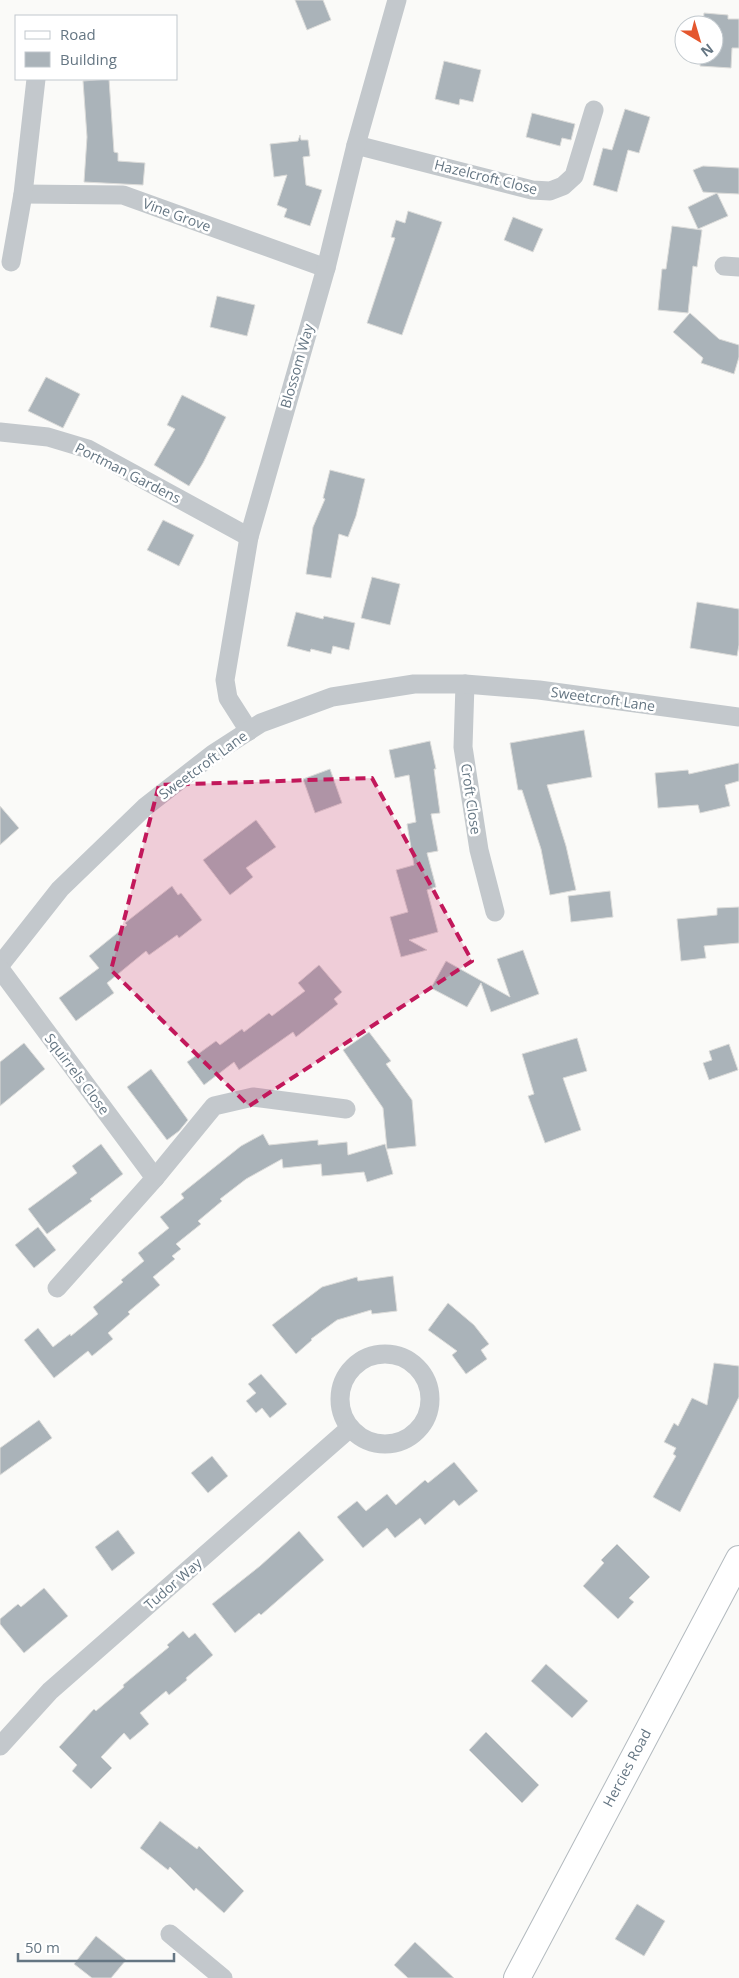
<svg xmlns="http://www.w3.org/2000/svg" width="739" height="1978" viewBox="0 0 739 1978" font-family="'Open Sans',sans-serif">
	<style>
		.building { fill: #aab3b9; stroke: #dcdcda }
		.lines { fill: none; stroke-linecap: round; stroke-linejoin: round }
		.secondary-casing { stroke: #b3babf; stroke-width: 28 }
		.street { stroke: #c3c8cc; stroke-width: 19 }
		.secondary { stroke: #fff; stroke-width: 26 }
		.marked { fill: #c2185b; fill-opacity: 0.2; stroke: #c2185b; stroke-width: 4; stroke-dasharray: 10 6; stroke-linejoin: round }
		.labels { text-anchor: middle; stroke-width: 5; stroke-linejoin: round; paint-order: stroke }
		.street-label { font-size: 14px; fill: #657683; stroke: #fff }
	</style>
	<rect width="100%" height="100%" fill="#fafaf8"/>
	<g class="building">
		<polygon points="295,0 323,0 331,20 307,30"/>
		<polygon points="704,13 728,15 728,19 739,19 739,48 732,48 731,68 700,66 701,55 714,55 714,25 703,25"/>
		<polygon points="444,61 481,70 473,102 460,99 459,105 435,99"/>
		<polygon points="109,79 114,152 118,153 118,161 145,163 143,185 84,182 87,137 83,81"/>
		<polygon points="625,109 650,117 639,153 628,150 617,192 593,185 603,148 612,150"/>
		<polygon points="532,113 575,124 571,140 562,138 560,146 526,137"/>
		<polygon points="300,135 301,140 308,140 310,156 303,157 306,185 322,190 310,226 284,217 287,209 277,205 287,175 274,177 270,144 298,141"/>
		<polygon points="703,166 739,168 739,194 717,193 728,216 698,229 688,207 717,193 703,192 693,170"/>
		<polygon points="408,211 442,222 402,335 367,323 395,238 391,237 396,220 405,223"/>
		<polygon points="513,217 543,229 533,252 504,240"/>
		<polygon points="672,226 702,230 697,267 693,266 688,313 658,310 662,269 666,269"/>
		<polygon points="217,296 255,305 247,336 210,327"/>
		<polygon points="690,313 719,339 739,345 739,357 734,374 701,363 703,358 673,332"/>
		<polygon points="46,377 80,394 63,428 28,411"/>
		<polygon points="182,395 226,417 203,463 189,486 154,465 175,429 167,425"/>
		<polygon points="330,470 365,479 356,516 348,537 339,534 331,578 306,574 313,527 325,499 323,498"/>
		<polygon points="163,520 194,535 179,566 147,550"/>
		<polygon points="372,577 400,584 390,625 361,618"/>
		<polygon points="697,602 739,609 739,645 737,656 690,648"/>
		<polygon points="296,612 323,619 324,616 355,623 349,650 333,646 331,654 311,649 310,652 287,646"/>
		<polygon points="584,730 592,777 547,785 566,846 576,890 550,895 541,849 522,790 518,790 510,743"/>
		<polygon points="430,741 436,769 434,769 440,813 431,814 438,851 427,853 436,887 427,890 438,932 409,940 427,950 401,957 390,917 408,912 396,870 414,865 407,824 416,822 409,775 395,778 389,750"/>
		<polygon points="739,763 739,781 725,785 730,806 700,813 698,805 658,808 655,773 688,770 689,774"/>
		<polygon points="330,769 342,803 315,813 303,779"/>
		<polygon points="0,806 19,828 0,845"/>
		<polygon points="256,820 276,847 246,868 253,877 230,895 203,860"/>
		<polygon points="172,886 178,895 181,893 202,920 179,938 177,935 149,955 146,951 107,983 114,993 76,1021 59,998 99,968 89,956 127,925 125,923"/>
		<polygon points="610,891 613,917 571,922 568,896"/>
		<polygon points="739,907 739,943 704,946 706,958 681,961 677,919 717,915 717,908"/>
		<polygon points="523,950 539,994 491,1012 481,983 467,1007 431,988 446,961 510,997 497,959"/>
		<polygon points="319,965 342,992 334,999 338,1004 296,1037 293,1032 239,1070 234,1062 204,1085 187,1062 216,1041 220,1045 242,1029 244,1032 269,1013 272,1016 305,991 298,983"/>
		<polygon points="369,1032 391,1061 386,1064 412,1100 416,1146 387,1149 383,1108 343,1050"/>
		<polygon points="577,1038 587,1071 563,1078 581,1130 545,1143 528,1096 534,1094 522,1054"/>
		<polygon points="24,1043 45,1069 0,1106 0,1062"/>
		<polygon points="729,1044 738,1070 709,1080 703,1063 712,1060 709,1051"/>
		<polygon points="151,1069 188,1120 179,1131 167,1140 127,1087"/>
		<polygon points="263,1134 269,1145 318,1140 318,1145 347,1142 348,1155 385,1144 393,1174 367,1182 364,1172 322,1176 321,1164 283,1168 282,1159 246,1179 220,1199 222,1201 198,1221 201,1224 176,1244 181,1249 172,1256 175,1259 153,1277 160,1285 128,1312 130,1314 108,1333 113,1339 92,1356 88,1351 54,1378 24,1340 38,1328 53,1347 70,1334 71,1336 98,1314 93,1307 123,1282 121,1280 144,1261 138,1253 169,1228 160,1217 184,1198 181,1194 241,1146"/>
		<polygon points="101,1144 123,1174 90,1199 92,1201 47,1234 28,1209 77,1173 72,1166"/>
		<polygon points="38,1227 56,1250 34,1268 15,1245"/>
		<polygon points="393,1276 397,1311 372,1314 371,1310 337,1320 311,1339 312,1340 296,1354 272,1325 322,1287 357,1277 358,1281"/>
		<polygon points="448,1303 474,1325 489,1344 481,1350 487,1359 466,1374 452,1355 457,1351 428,1330"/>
		<polygon points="714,1363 739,1366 739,1397 680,1512 653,1497 676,1456 673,1454 676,1448 664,1442 674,1423 678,1426 692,1398 707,1405"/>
		<polygon points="261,1374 287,1404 270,1418 262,1408 256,1413 246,1401 256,1393 248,1384"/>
		<polygon points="39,1420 52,1438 0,1475 0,1448"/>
		<polygon points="212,1456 228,1476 208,1493 191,1473"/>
		<polygon points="454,1462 478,1491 459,1506 454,1500 425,1525 420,1518 395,1538 387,1528 363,1548 337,1517 357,1501 366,1511 387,1494 396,1505 425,1480 428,1483"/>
		<polygon points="118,1530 135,1553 112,1571 95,1547"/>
		<polygon points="299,1531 324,1560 261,1615 259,1613 235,1633 212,1604 260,1566"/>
		<polygon points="617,1544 650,1577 629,1598 634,1602 618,1619 583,1586 604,1563 601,1560"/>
		<polygon points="44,1588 68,1616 24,1653 0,1624 0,1619 18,1604 21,1607"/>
		<polygon points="183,1631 189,1638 195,1633 213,1655 186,1678 187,1680 169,1695 166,1691 140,1713 149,1724 130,1740 124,1733 101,1757 112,1768 91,1789 72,1771 77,1765 59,1747 94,1709 96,1711 124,1687 123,1685 169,1647 167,1645"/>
		<polygon points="546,1664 588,1701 572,1718 531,1681"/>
		<polygon points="486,1732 539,1785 522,1803 469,1750"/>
		<polygon points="160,1821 197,1849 199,1846 244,1891 224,1913 196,1888 194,1891 170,1867 168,1870 140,1848"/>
		<polygon points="637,1904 665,1921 644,1956 615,1939"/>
		<polygon points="96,1936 126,1960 111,1978 92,1978 74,1964"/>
		<polygon points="415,1942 454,1978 408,1978 394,1965"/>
	</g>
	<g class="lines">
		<g class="secondary-casing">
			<polyline id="secondary" points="517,1978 739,1559"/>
		</g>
		<g class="street">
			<polyline points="356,145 532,190 550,191 563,186 574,176 594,110"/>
			<polyline points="23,194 123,195 326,268"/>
			<polyline points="11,262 23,194 36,79"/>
			<polyline points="724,266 739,267"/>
			<polyline points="0,432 48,437 88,449 249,537"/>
			<polyline points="465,684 463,747 479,850 495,912"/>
			<polyline points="249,731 228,698 225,680 249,537 326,268 356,145 397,0"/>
			<polyline points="0,965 60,889 145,807 213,754 261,723 332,697 414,684 465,684 539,690 739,717"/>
			<polyline points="0,969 155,1178"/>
			<polyline points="57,1288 155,1178 214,1106 253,1097 346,1109"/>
			<circle cx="385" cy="1399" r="45"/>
			<polyline points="0,1746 50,1691 350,1428"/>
			<polyline points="170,1934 223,1978"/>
		</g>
		<use href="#secondary" class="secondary"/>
	</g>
	<path class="marked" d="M372,778L472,961L249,1106L111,970L159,785Z"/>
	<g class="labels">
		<g class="street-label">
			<text transform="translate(486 177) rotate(14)" y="5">Hazelcroft Close</text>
			<text transform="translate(177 215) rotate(20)" y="5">Vine Grove</text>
			<text transform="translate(297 366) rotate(-74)" y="5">Blossom Way</text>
			<text transform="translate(128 473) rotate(27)" y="5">Portman Gardens</text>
			<text transform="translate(603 699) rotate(8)" y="5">Sweetcroft Lane</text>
			<text transform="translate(203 765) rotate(-36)" y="5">Sweetcroft Lane</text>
			<text transform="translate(471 799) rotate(82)" y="5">Croft Close</text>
			<text transform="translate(77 1074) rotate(53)" y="5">Squirrels Close</text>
			<text transform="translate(173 1584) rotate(-41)" y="5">Tudor Way</text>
			<text transform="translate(627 1768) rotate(-62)" y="5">Hercies Road</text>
		</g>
	</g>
	<rect x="15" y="15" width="162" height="65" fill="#ffffff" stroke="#c1c8cd"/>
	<rect x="25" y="31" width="25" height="8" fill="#ffffff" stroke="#c1c8cd"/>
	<text x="60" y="40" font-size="15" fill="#657683">Road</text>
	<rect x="25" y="52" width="25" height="15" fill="#aab3b9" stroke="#c1c8cd"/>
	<text x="60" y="65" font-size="15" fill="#657683">Building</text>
	<g transform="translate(699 40) rotate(142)"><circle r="24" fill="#ffffff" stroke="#c1c8cd"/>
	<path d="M0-4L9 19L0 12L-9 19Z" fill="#e4572e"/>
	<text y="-8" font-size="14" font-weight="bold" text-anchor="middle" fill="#657683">N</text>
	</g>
	<path d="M18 1953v8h156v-8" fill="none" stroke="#657683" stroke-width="2.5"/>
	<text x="25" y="1953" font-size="15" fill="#657683" stroke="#ffffff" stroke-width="4" paint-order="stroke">50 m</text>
</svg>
